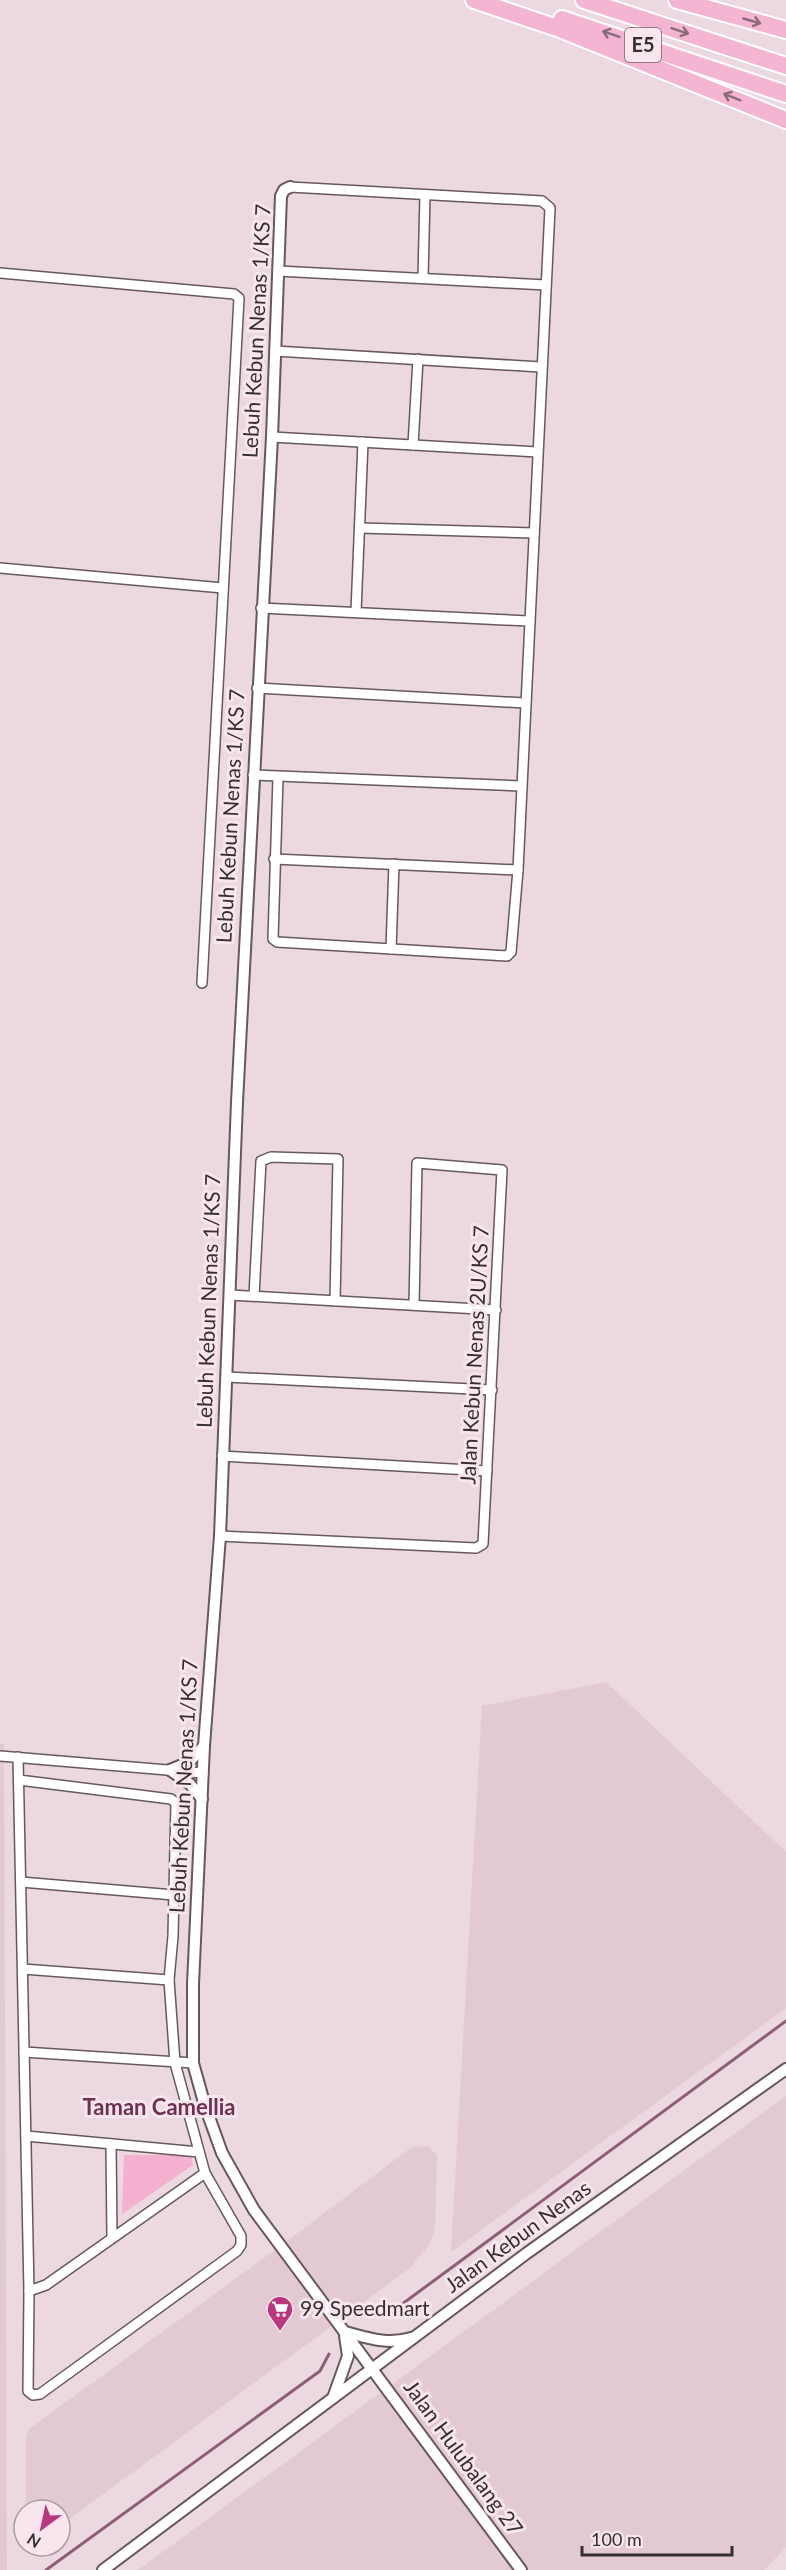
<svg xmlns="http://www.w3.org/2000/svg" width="786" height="2570" viewBox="0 0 786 2570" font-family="Lato,sans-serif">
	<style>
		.built { fill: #e2c9d2 }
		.green { fill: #f3b1cf }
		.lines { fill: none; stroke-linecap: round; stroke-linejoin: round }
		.stream { stroke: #8e5f74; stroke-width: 3 }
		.minor-casing { stroke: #67585e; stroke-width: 12 }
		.tertiary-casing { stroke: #67585e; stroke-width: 14 }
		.motorway-casing { stroke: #fff; stroke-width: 20 }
		.minor { stroke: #fff; stroke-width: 9 }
		.tertiary { stroke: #fff; stroke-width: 10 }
		.motorway { stroke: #f3b5d1; stroke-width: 16 }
		.oneway { stroke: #8b6b7a }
		.labels { text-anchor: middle; stroke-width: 6; stroke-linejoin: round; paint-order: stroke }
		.shield { fill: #f8e5ed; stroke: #70666a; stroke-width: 1.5 }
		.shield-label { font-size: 20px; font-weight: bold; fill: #362f32 }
		.street-label { font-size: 21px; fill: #362f32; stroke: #f8e5ed }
		.poi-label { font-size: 21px; fill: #362f32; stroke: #f8e5ed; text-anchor: start }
		.neighbourhood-label { font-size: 22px; font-weight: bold; fill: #6f2f50; stroke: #f8e5ed }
	</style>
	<rect width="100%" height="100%" fill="#ebd8e0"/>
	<g class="built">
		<polygon points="606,1682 786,1852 786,2008 451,2252 482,1706"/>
		<polygon points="0,1743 4,1744 7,2570 0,2570"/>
		<polygon points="786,2096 786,2547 764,2570 138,2570"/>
		<polygon points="428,2146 437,2155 435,2229 429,2245 410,2268 60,2526 60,2510 26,2510 26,2437 29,2429 275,2250 412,2147"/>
	</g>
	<polygon class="green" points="124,2155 191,2155 193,2165 122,2214"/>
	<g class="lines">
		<g class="stream">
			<polyline points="379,2314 390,2313 786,2021"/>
			<polyline points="46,2570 320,2371 329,2354"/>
		</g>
		<g class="minor-casing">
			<g id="minor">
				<polyline points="278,271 546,285"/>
				<polyline points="0,273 234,294 239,298 202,983"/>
				<polyline points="423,278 425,195"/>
				<polyline points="275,351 541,367"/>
				<polyline points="272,437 537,452"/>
				<polyline points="413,445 418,359"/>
				<polyline points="360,528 532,533"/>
				<polyline points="0,568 223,588"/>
				<polyline points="261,608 528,621"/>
				<polyline points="356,612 363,442"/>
				<polyline points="257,688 525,703"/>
				<polyline points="253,775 521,786"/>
				<polyline points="278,777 273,939 277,942 507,956 511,952 518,870 550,208 542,201 290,187"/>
				<polyline points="274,859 518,870"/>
				<polyline points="391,949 394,864"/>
				<polyline points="230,1295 496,1310"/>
				<polyline points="254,1296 261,1161 271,1157 338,1159 335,1301"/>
				<polyline points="227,1377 492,1390"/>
				<polyline points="222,1456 487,1471"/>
				<polyline points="220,1536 476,1548 483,1544 502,1170 417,1163 414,1305"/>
				<polyline points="0,1756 203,1773"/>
				<polyline points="18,1757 29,2291 28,2391 33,2395 40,2394 237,2251 241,2245 241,2236 205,2173 175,2063 169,1980 173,1936 176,1803 171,1799 19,1780"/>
				<polyline points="21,1882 174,1895"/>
				<polyline points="23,1969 169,1980"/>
				<polyline points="24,2052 193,2063"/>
				<polyline points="26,2136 199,2152"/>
				<polyline points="111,2144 112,2237"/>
				<polyline points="29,2291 46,2285 205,2173"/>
			</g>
		</g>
		<g class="tertiary-casing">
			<g id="tertiary">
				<polyline points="290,187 284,190 281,196 272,437 237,1102 220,1536 204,1746 193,1984 193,2063 205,2106 222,2153 254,2210 521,2570"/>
				<polyline points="170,1770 190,1784 202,1799"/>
				<polyline points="170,1770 189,1762 204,1746"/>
				<path d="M345,2332C368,2338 388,2345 411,2338"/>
				<polyline points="333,2398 348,2356 345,2336"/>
				<polyline points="103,2570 527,2253 786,2069"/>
			</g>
		</g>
		<g class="motorway-casing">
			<g id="motorway">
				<polyline points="474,0 560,29 786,120"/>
				<polyline points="584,0 786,66"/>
				<polyline points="677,0 786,30"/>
				<polyline points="562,19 786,94"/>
			</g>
		</g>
		<use href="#minor" class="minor"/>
		<use href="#tertiary" class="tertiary"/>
		<use href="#motorway" class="motorway"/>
	</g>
	<defs><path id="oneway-shaft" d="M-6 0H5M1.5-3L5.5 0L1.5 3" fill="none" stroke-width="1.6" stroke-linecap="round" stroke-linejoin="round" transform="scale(1.5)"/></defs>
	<g class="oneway">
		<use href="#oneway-shaft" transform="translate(752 21) rotate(16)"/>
		<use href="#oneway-shaft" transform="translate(680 31) rotate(18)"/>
		<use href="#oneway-shaft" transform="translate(611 34) rotate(-161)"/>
		<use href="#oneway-shaft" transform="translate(732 97) rotate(-158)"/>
	</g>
	<defs>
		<g id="supermarket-pin" transform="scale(1.35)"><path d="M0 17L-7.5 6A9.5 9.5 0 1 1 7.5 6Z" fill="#ba377f" stroke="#f8e5ed"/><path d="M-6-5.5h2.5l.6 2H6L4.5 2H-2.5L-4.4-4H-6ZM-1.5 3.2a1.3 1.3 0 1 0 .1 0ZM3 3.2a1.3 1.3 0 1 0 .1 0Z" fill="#fff"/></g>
	</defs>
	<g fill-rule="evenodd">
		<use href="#supermarket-pin" x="280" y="2309"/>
	</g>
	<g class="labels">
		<rect class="shield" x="625" y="28" width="36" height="34" rx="4.5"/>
		<g class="shield-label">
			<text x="643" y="52">E5</text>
		</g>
		<g class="street-label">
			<text transform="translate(257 331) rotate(-87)" y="7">Lebuh Kebun Nenas 1/KS 7</text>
			<text transform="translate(231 816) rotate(-87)" y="7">Lebuh Kebun Nenas 1/KS 7</text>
			<text transform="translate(209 1301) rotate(-88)" y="7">Lebuh Kebun Nenas 1/KS 7</text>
			<text transform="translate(475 1355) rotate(-87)" y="7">Jalan Kebun Nenas 2U/KS 7</text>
			<text transform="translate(184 1786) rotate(-87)" y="7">Lebuh Kebun Nenas 1/KS 7</text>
			<text transform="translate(518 2237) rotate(-36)" y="7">Jalan Kebun Nenas</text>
			<text transform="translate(463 2458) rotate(54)" y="7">Jalan Hulubalang 27</text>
		</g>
		<g class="poi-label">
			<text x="300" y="2316">99 Speedmart</text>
		</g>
		<g class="neighbourhood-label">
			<text x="159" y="2115">Taman Camellia</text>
		</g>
	</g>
	<g transform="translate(42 2528) rotate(213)"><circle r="28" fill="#f8e5ed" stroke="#aa9ca2" stroke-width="1.5"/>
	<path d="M0-4.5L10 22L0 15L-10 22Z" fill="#ba377f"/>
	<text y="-9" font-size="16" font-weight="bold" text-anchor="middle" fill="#362f32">N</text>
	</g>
	<path d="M582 2546v9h150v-9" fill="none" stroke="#362f32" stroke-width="3"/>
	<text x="591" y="2546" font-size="18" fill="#362f32" stroke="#f8e5ed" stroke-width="4.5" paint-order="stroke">100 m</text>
</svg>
